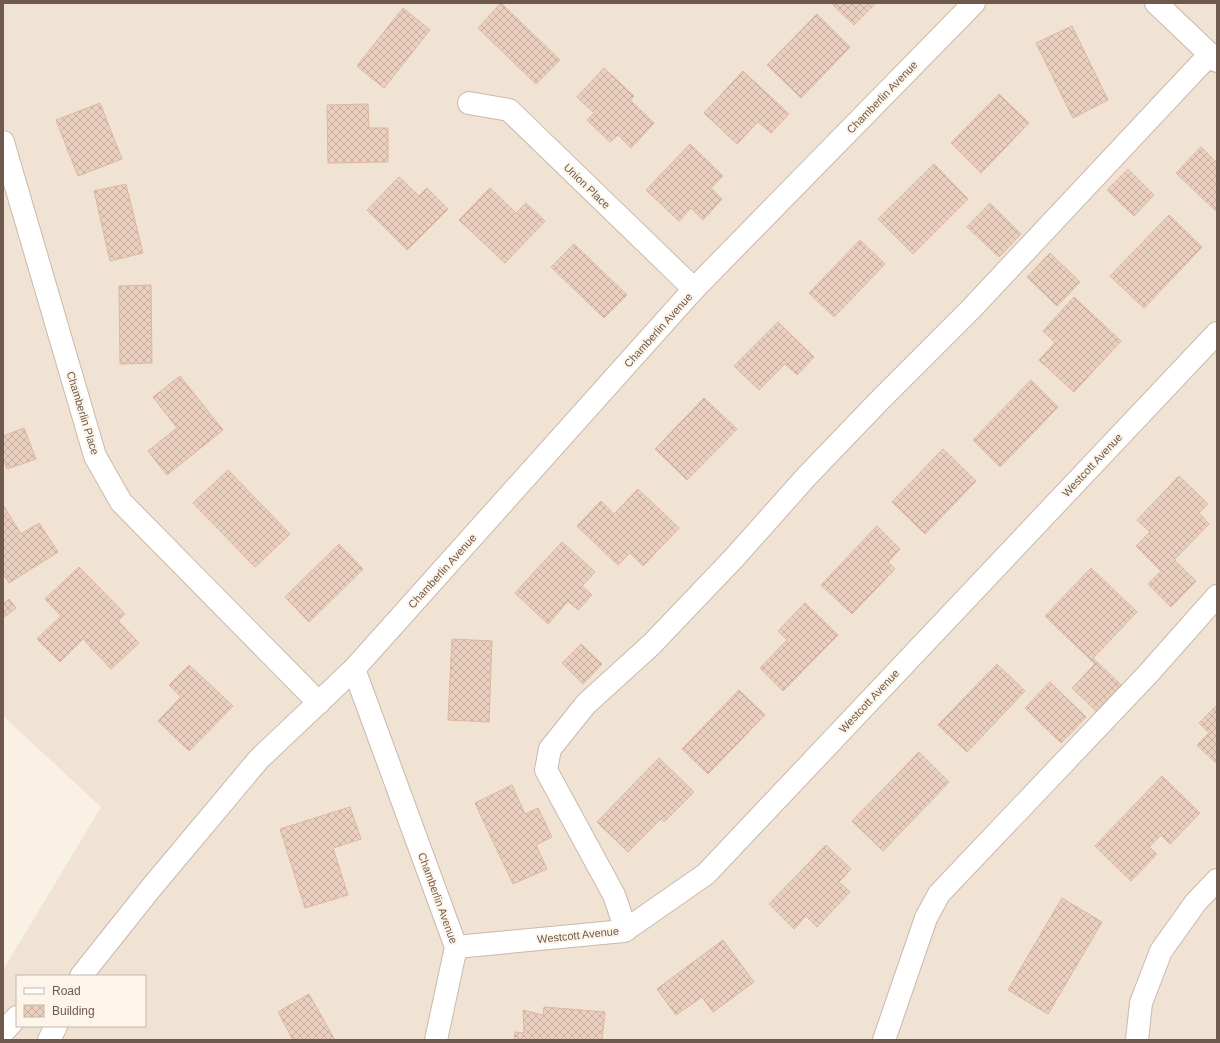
<svg xmlns="http://www.w3.org/2000/svg" width="1220" height="1043" viewBox="0 0 1220 1043" font-family="Arial,sans-serif">
	<style>
		.residential { fill: #f0e3d4; fill-rule: evenodd }
		.building { fill: url(#building-cross-hatch); stroke: #ddb7a1 }
		.lines { fill: none; stroke-linecap: round; stroke-linejoin: round }
		.minor-casing { stroke: #c9b9ac; stroke-width: 24 }
		.minor { stroke: #fff; stroke-width: 22 }
		.labels { text-anchor: middle; stroke-width: 4; stroke-linejoin: round; paint-order: stroke }
		.street-label { font-size: 11px; fill: #6f594d; stroke: #fdf5ea }
	</style>
	<defs>
		<pattern id="building-cross-hatch" width="8" height="8" patternUnits="userSpaceOnUse"><rect width="8" height="8" fill="#ecd0bf"/><path d="M0 0l8 8M0 8l8-8" fill="none" stroke="#c3ac9d"/></pattern>
	</defs>
	<rect width="100%" height="100%" fill="#faf1e5"/>
	<path class="residential" d="M3,3H1217V1040H3V970L101,807L3,716ZM17,976H145V1026H17Z"/>
	<g class="building">
		<polygon points="501,3 560,60 536,84 478,28"/>
		<polygon points="831,3 876,3 854,25"/>
		<polygon points="403,8 430,30 384,88 357,66"/>
		<polygon points="817,14 850,47 801,98 767,65"/>
		<polygon points="1072,26 1108,100 1073,118 1036,43"/>
		<polygon points="604,68 634,96 630,100 654,123 631,148 618,135 610,142 587,120 594,113 577,97"/>
		<polygon points="743,71 789,114 771,133 758,122 737,144 704,113"/>
		<polygon points="999,94 1029,123 981,173 951,143"/>
		<polygon points="100,103 122,159 78,176 56,120"/>
		<polygon points="368,104 369,128 388,128 388,162 328,163 327,105"/>
		<polygon points="690,144 723,176 711,188 722,199 703,220 691,208 679,221 646,190"/>
		<polygon points="1201,147 1217,163 1217,212 1176,173"/>
		<polygon points="934,164 968,199 913,254 878,219"/>
		<polygon points="1128,169 1154,195 1134,216 1107,190"/>
		<polygon points="399,177 419,196 427,188 448,209 407,250 367,210"/>
		<polygon points="126,184 143,253 110,261 94,191"/>
		<polygon points="490,188 516,213 526,203 545,221 505,263 459,220"/>
		<polygon points="990,203 1021,234 999,257 967,227"/>
		<polygon points="1169,215 1202,247 1144,308 1110,276"/>
		<polygon points="860,240 885,264 834,317 809,293"/>
		<polygon points="574,244 627,295 604,318 551,267"/>
		<polygon points="1050,253 1080,282 1057,306 1027,277"/>
		<polygon points="151,285 152,363 120,364 119,286"/>
		<polygon points="1074,297 1121,341 1074,392 1039,360 1055,343 1043,331"/>
		<polygon points="778,322 814,357 797,375 785,364 759,390 734,366"/>
		<polygon points="180,376 223,430 167,475 148,451 177,428 153,397"/>
		<polygon points="1031,380 1058,407 1000,467 973,440"/>
		<polygon points="704,398 737,429 687,480 655,449"/>
		<polygon points="24,428 36,459 7,469 3,457 3,436"/>
		<polygon points="943,449 976,481 925,534 892,502"/>
		<polygon points="228,470 290,534 255,567 193,503"/>
		<polygon points="1179,476 1208,504 1199,513 1209,524 1174,560 1196,581 1171,607 1148,584 1161,571 1136,546 1150,532 1137,520"/>
		<polygon points="638,489 679,528 643,566 630,553 618,565 577,526 601,501 614,514"/>
		<polygon points="3,505 21,534 39,523 58,552 9,583 3,574"/>
		<polygon points="877,526 900,549 888,562 895,569 852,614 821,585"/>
		<polygon points="562,542 595,572 582,586 592,595 578,610 568,601 548,624 515,593"/>
		<polygon points="339,544 363,569 309,622 285,597"/>
		<polygon points="79,567 125,614 118,621 139,643 111,669 83,639 60,662 37,639 61,616 45,599"/>
		<polygon points="1091,568 1137,612 1093,658 1121,685 1096,711 1072,688 1095,664 1045,616"/>
		<polygon points="9,599 16,608 3,618 3,604"/>
		<polygon points="805,603 838,635 783,691 760,668 787,640 778,631"/>
		<polygon points="452,639 492,641 489,722 448,720"/>
		<polygon points="581,644 602,664 583,684 562,663"/>
		<polygon points="997,664 1025,691 967,752 938,725"/>
		<polygon points="189,665 233,706 189,751 158,721 181,697 169,685"/>
		<polygon points="1050,682 1086,717 1061,743 1025,708"/>
		<polygon points="739,690 765,715 708,774 682,749"/>
		<polygon points="1217,705 1217,764 1197,745 1209,733 1199,723"/>
		<polygon points="919,752 949,782 883,851 852,821"/>
		<polygon points="659,758 694,792 664,822 661,819 628,852 597,822"/>
		<polygon points="1162,776 1200,813 1170,844 1161,835 1149,847 1157,854 1131,881 1095,846"/>
		<polygon points="512,785 525,814 538,808 552,837 536,845 547,869 513,884 475,803"/>
		<polygon points="350,807 361,839 333,848 348,895 305,908 280,829"/>
		<polygon points="826,845 851,869 839,882 850,892 817,927 806,916 794,929 769,904"/>
		<polygon points="1062,898 1102,922 1048,1014 1008,990"/>
		<polygon points="723,940 754,982 713,1012 702,997 676,1015 657,989"/>
		<polygon points="309,994 335,1040 293,1040 278,1012"/>
		<polygon points="544,1007 605,1012 602,1040 514,1040 515,1032 524,1033 523,1010 543,1015"/>
	</g>
	<g class="lines">
		<g class="minor-casing">
			<g id="minor">
				<polyline points="1156,3 1217,61"/>
				<polyline points="469,103 509,110 694,289"/>
				<polyline points="3,142 95,456 121,502 319,703"/>
				<polyline points="354,669 456,947 436,1040"/>
				<polyline points="626,930 614,895 546,770 550,749 586,704 652,644 734,558 807,476 879,401 971,309 1210,54"/>
				<polyline points="456,947 624,931 706,874 1217,333"/>
				<polyline points="81,976 151,888 259,759 354,669 694,289 974,3"/>
				<polyline points="3,1032 17,1017"/>
				<polyline points="49,1040 56,1026"/>
				<polyline points="884,1040 926,918 939,894 1148,674 1217,596"/>
				<polyline points="1137,1040 1141,1003 1161,951 1196,902 1217,880"/>
			</g>
		</g>
		<use href="#minor" class="minor"/>
	</g>
	<g class="labels">
		<g class="street-label">
			<text transform="translate(882 97) rotate(-46)" y="4">Chamberlin Avenue</text>
			<text transform="translate(587 186) rotate(44)" y="4">Union Place</text>
			<text transform="translate(658 330) rotate(-48)" y="4">Chamberlin Avenue</text>
			<text transform="translate(83 413) rotate(73)" y="4">Chamberlin Place</text>
			<text transform="translate(1092 465) rotate(-47)" y="4">Westcott Avenue</text>
			<text transform="translate(442 571) rotate(-48)" y="4">Chamberlin Avenue</text>
			<text transform="translate(869 701) rotate(-47)" y="4">Westcott Avenue</text>
			<text transform="translate(438 898) rotate(70)" y="4">Chamberlin Avenue</text>
			<text transform="translate(578 935) rotate(-6)" y="4">Westcott Avenue</text>
		</g>
	</g>
	<rect width="1220" height="1043" fill="none" stroke="#6f594d" stroke-width="8"/>
	<rect x="16" y="975" width="130" height="52" fill="#fdf5ea" stroke="#c4b7ab"/>
	<rect x="24" y="988" width="20" height="6" fill="#ffffff" stroke="#c4b7ab"/>
	<text x="52" y="995" font-size="12" fill="#6f594d">Road</text>
	<rect x="24" y="1005" width="20" height="12" fill="url(#building-cross-hatch)" stroke="#c4b7ab"/>
	<text x="52" y="1015" font-size="12" fill="#6f594d">Building</text>
</svg>
